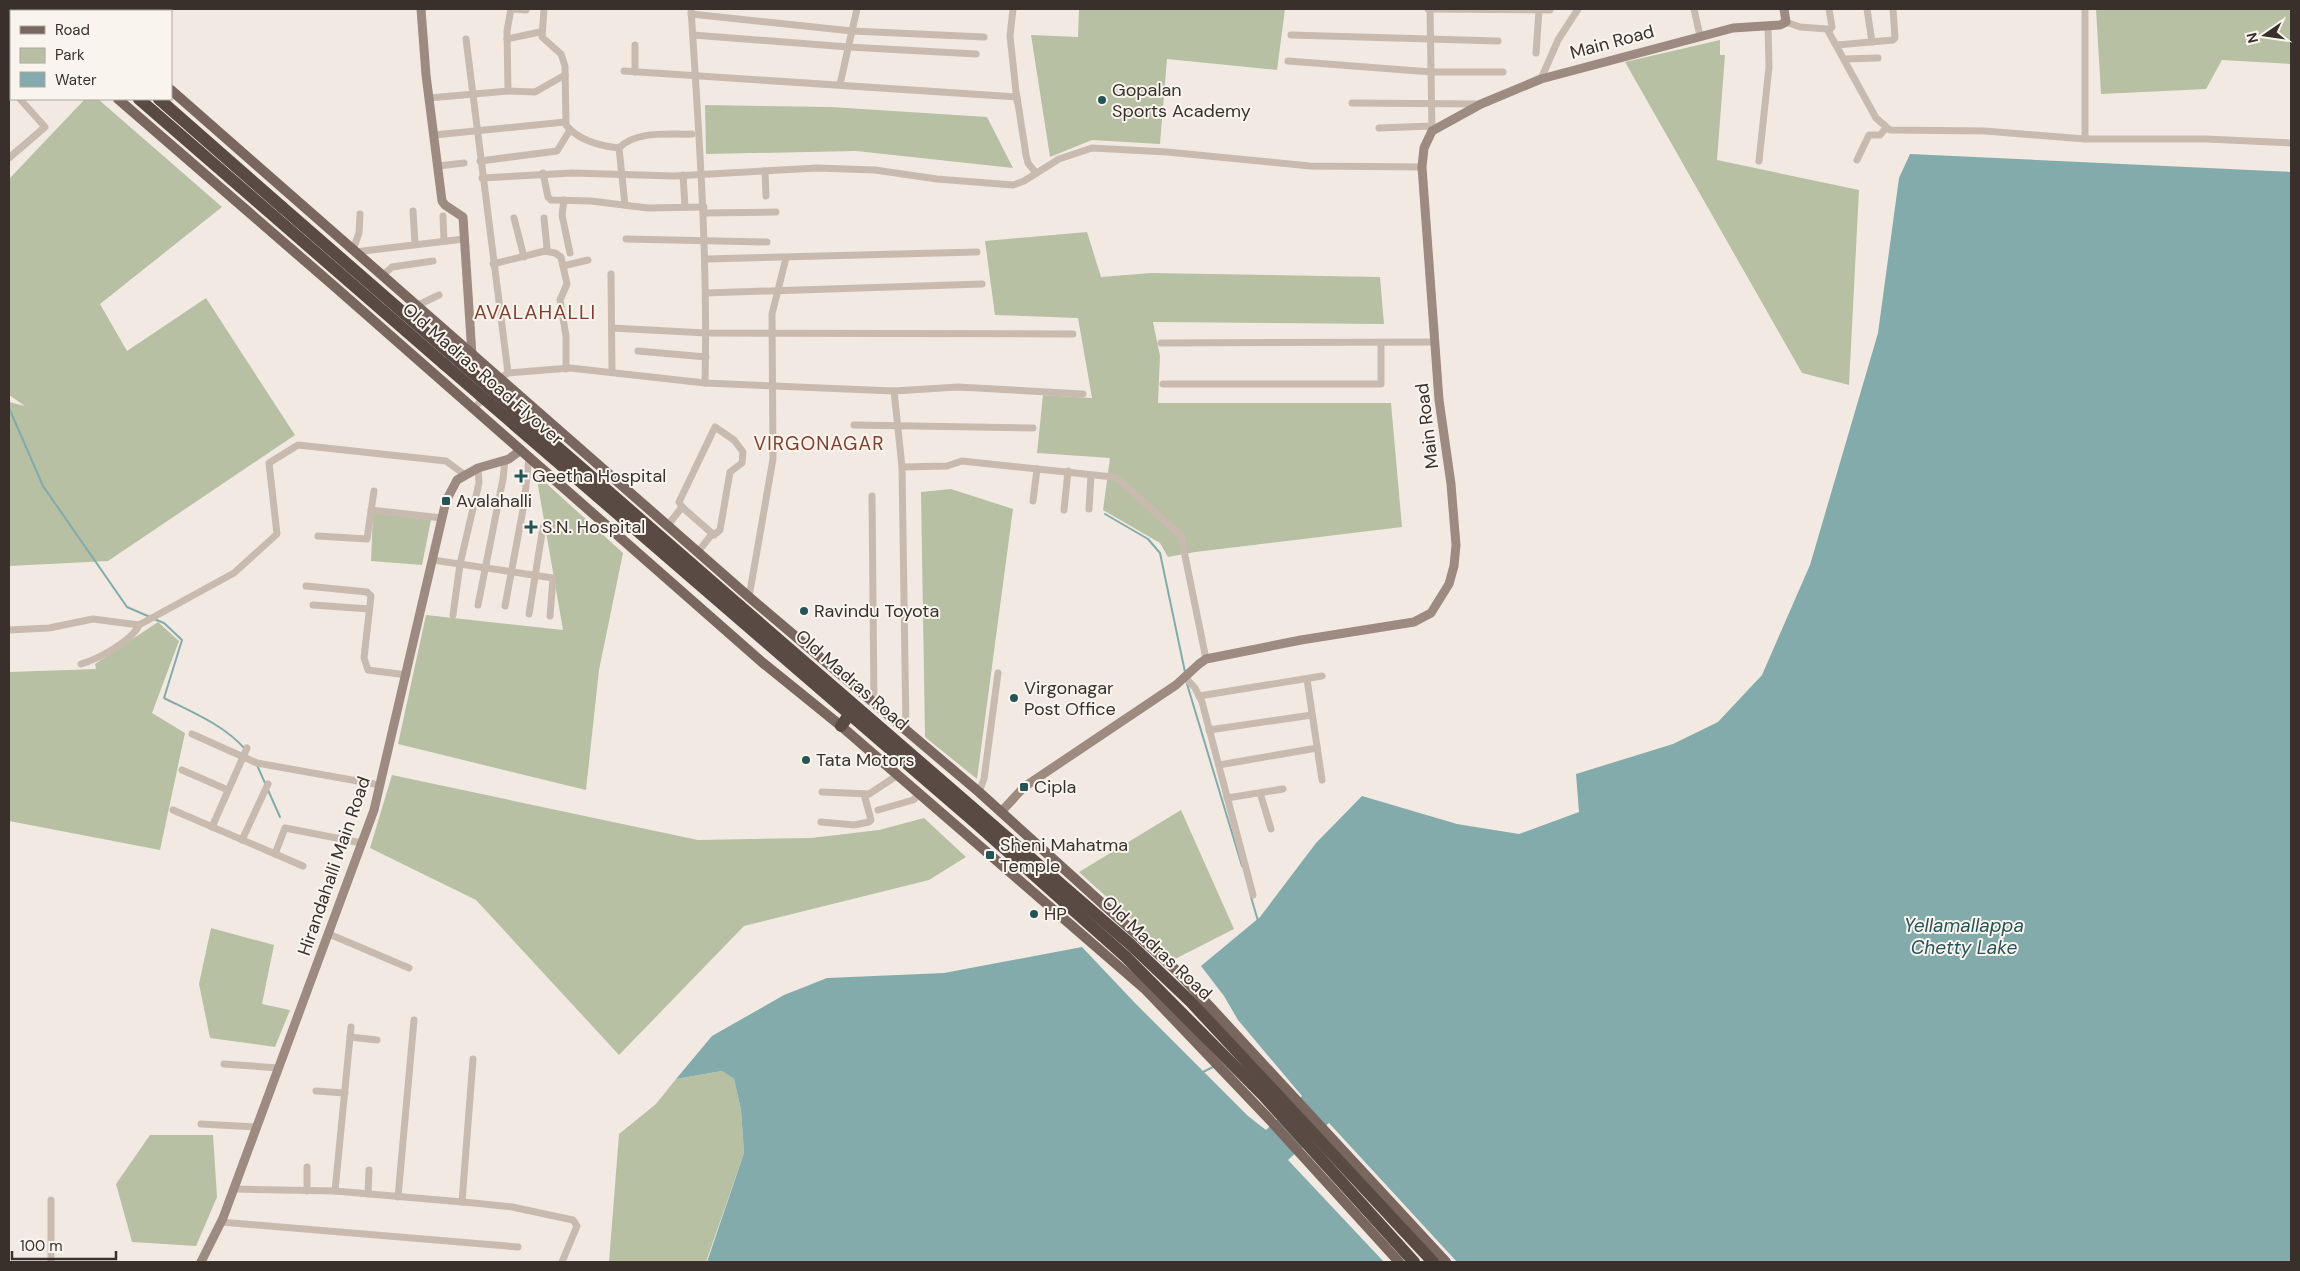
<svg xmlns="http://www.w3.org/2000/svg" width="2300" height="1271" viewBox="0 0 2300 1271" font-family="'DM Sans',sans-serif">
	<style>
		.green { fill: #b7c0a3 }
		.water { fill: #83abac }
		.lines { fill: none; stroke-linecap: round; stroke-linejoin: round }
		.stream { stroke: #83abac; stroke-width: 2 }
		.street { stroke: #c9baaf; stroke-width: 7 }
		.secondary { stroke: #9d8a80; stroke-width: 9 }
		.primary { stroke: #79675f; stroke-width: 10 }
		.highway { stroke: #594a44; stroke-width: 12 }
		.highway-bridge { stroke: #594a44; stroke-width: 12 }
		.poi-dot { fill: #255457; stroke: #f9f4ee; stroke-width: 2 }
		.labels { text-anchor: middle; stroke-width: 4; stroke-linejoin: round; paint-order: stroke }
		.street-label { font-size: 18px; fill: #39302c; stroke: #f9f4ee }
		.poi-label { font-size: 18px; fill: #39302c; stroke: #f9f4ee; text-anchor: start }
		.neighbourhood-label { font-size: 19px; letter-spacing: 1px; fill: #803f2c; stroke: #f9f4ee }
		.water-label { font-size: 19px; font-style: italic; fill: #255457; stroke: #f9f4ee }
		.quarter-label { font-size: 20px; letter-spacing: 1px; fill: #803f2c; stroke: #f9f4ee }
	</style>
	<rect width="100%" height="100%" fill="#f2eae2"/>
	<g class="green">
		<polygon points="1079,9 1285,9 1277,70 1167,59 1160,144 1092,140 1050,157 1031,35 1078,37"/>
		<polygon points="2096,9 2291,9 2291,64 2222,60 2206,89 2101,94"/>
		<polygon points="1720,40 1720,55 1725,55 1717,160 1859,190 1849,385 1802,373 1625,62"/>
		<polygon points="85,99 98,99 222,207 100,304 127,351 206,298 295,435 108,561 9,566 9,402 25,406 9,395 9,179"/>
		<polygon points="705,105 831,107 987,117 1013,168 856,151 706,154"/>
		<polygon points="1087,232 1101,277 1151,273 1380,277 1384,324 1153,322 1160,356 1158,403 1391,403 1402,527 1195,552 1168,557 1160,543 1103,510 1110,458 1037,453 1043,395 1092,398 1078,318 995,315 985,241"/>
		<polygon points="536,474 623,553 599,670 586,790 398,744 426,615 563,630"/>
		<polygon points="951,489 1013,509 977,779 925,737 921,492"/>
		<polygon points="373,513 431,520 422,565 371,561"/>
		<polygon points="158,622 179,641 152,713 185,733 160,850 9,821 9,672 96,669 95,664"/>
		<polygon points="392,775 698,840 811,838 879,830 924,818 966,857 929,880 744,926 619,1055 476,900 370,848"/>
		<polygon points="1181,810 1234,929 1175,959 1079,872"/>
		<polygon points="211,928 274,945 262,1004 290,1010 275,1047 210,1038 199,984"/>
		<polygon points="722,1071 734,1079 741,1110 744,1153 706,1262 609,1262 619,1134 656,1104 676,1079"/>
		<polygon points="150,1135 213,1135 217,1197 196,1246 132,1242 116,1184"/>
	</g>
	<polygon class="water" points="1910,154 2291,172 2291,1262 1457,1262 1329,1123 1288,1160 1384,1262 707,1262 744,1153 741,1110 734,1079 722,1071 676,1079 712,1036 784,995 827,978 944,973 1082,947 1135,1003 1248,1116 1266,1130 1302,1096 1238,1020 1224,996 1201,966 1260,917 1316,843 1362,796 1457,824 1519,834 1579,812 1576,774 1673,744 1718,722 1762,675 1810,565 1878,333 1899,178"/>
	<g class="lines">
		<g class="stream">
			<polyline points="9,408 43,486 127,607 150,617"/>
			<polyline points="1105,514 1148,539 1160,553 1185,672"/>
			<path d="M154,619L164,623L182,640L164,698C192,712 224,725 245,749"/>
			<polyline points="1187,684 1242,866"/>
			<polyline points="257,765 265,783"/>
			<polyline points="268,790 280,817"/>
			<polyline points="1251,897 1258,921"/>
			<polyline points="1203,1072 1215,1066"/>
		</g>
		<g class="street">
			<polyline points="511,9 526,10"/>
			<path d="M544,9L542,37L561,54L565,66L566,125C578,140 601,146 619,148"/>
			<path d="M691,9C699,134 708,258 705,383"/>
			<polyline points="1013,9 1010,36 1017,101"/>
			<polyline points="1428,9 1550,10"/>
			<polyline points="1430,9 1432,131"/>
			<polyline points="1694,9 1700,36"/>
			<polyline points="1829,9 1832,27 1829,31"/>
			<polyline points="1867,9 1872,42"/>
			<polyline points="691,14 852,31 984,37"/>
			<polyline points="1786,22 1800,27 1827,29 1876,118 1890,130 1985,131 2085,139 2206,139 2291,143"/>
			<polyline points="693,35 848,47 976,54"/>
			<polyline points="1291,35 1498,41"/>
			<polyline points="466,39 508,373"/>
			<polyline points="507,39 540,32"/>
			<polyline points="635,45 635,72"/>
			<polyline points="1837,45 1893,40 1895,38 1893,9"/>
			<polyline points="1536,53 1539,10"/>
			<polyline points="1845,59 1878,58"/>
			<polyline points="1288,61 1431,72 1503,72"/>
			<polyline points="624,71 1017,97 1026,155 1028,163 1036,173"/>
			<polyline points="1541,79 1558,40 1578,9"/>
			<polyline points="840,84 857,9"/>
			<polyline points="9,87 11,89"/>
			<polyline points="508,91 535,92 565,75"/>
			<polyline points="429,98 508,91 507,31 511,9"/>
			<polyline points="1352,103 1480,104"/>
			<polyline points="1379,128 1432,126"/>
			<polyline points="434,135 565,122"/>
			<polyline points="2085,139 2085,9"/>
			<polyline points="9,158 45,127 20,99"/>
			<polyline points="1857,160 1869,135 1880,135 1886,128"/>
			<polyline points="480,161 557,151 570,130"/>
			<polyline points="1759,161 1769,67 1768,26"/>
			<polyline points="438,166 464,163"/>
			<polyline points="765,171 766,196"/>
			<polyline points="543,173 548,197 551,200 591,201 648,208 704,207"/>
			<polyline points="683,175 685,207"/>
			<polyline points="482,178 572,173 674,176 817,168 875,170 937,179 1013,185 1024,181 1059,159 1092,148 1167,152 1310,166 1422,167"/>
			<polyline points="564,200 562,215 570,253"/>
			<path d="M625,205L619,148C636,130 670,135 692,134"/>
			<polyline points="413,211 415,243"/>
			<polyline points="704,213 776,212"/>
			<polyline points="443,216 444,241"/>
			<polyline points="514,218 524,257"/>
			<polyline points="544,218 547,248 545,251"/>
			<polyline points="626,239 767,242"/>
			<polyline points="353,250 359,233 360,214"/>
			<polyline points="355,252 464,239"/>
			<polyline points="706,259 977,252"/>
			<polyline points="493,264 545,251 555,253 561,257 567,284 560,300 566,336 566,369"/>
			<polyline points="563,266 588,260"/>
			<polyline points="611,274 612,372"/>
			<polyline points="382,276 392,267 433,261"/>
			<polyline points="706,293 982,284"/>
			<polyline points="416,306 439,295"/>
			<polyline points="612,328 706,333 1073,334"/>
			<polyline points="1161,343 1435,342"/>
			<polyline points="638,351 706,357"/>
			<polyline points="1163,384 1381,384 1381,343"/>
			<polyline points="894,391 958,387 1083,394"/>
			<polyline points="474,409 499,379 508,373 570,368 705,383 894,391 902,467 906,730"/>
			<polyline points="854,425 1033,428"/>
			<polygon points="715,427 734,440 743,452 742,463 730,472 720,530 714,535 682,507 679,502"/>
			<polyline points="902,467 947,466 962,461 1113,477 1121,481 1181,536 1206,659"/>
			<polyline points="872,496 874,704"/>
			<polyline points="1033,501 1037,469"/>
			<polyline points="1089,509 1091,475"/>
			<polyline points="371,510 442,518"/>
			<polyline points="1064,510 1068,471"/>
			<polyline points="668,525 682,507"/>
			<polyline points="318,536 367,539 374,491"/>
			<polyline points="698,552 712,534"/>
			<polyline points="433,560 553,578 550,616"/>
			<polyline points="306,586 367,592 371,596 364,658 368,670 407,675"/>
			<polyline points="749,597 773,459 772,314 786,258"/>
			<polyline points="313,605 369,609"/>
			<polyline points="478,605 503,479 505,460"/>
			<polyline points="505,606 524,504 529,457"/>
			<polyline points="529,614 543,527"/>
			<polyline points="453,615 460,564 479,483 478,468"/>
			<polyline points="9,630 49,628 93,619 139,625"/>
			<path d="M81,664C98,659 132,641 139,625L234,573L277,534L269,463L298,445L446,461L465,475"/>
			<polyline points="1185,677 1195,688 1202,702 1253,895"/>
			<polyline points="1307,679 1322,780"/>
			<polyline points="1199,696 1322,676"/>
			<polyline points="1209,730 1312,715"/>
			<polyline points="192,734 257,763 380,785"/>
			<polyline points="1219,765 1317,748"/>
			<polyline points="182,770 228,790"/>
			<polyline points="822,792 869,794 898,775"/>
			<polyline points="979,792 984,779 998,673"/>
			<polyline points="1260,793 1271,829"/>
			<polyline points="1227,798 1283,789"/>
			<polyline points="173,810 303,866"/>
			<polyline points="878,810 913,800 920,794"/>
			<polyline points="821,822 854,825 869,822 871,820 864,794"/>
			<polyline points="212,827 247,748"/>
			<polyline points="242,840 268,784"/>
			<polyline points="275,854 285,828 362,843"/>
			<polyline points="329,934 409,968"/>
			<polyline points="350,1037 377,1040"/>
			<polyline points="224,1064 279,1068"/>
			<polyline points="316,1091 345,1093"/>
			<polyline points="201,1124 257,1127"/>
			<polyline points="234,1189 335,1191 474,1203 512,1207 573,1220 577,1226 562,1262"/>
			<polyline points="307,1191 307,1167"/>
			<polyline points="335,1191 351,1027"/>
			<polyline points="368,1194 369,1170"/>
			<polyline points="398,1197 414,1020"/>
			<polyline points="51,1200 51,1262"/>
			<polyline points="462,1202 473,1059"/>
			<polyline points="221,1222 518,1247"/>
		</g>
		<g class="secondary">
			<polyline points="421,9 426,75 442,201 445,205 463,217 472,355"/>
			<polyline points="9,45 11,42"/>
			<polyline points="1001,812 1024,787 1176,685 1199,664 1206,659 1301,640 1414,622 1431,613 1449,584 1454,566 1456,545 1451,484 1439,400 1422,167 1424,148 1432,131 1481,104 1541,79 1733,28 1780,25 1786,22 1784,9"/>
			<polyline points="201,1262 223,1218 374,810 446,501 457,480 478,468 509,459 521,450"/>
		</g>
		<g class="primary">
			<polyline points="10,9 13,11"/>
			<polyline points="79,9 82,11"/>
			<polyline points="171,90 749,597 979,792 1177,971 1446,1262"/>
			<polyline points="118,99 334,286 763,663 841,726 1146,990 1270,1120 1399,1262"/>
		</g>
		<g class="highway">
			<polyline points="35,9 38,11"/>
			<polyline points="59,9 62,11"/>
			<polyline points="139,99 444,364"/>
			<polyline points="159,99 282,207"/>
			<polyline points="597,496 978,825 1126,957 1263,1095 1414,1262"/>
			<polyline points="740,606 1130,944 1191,1002 1433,1262"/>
			<polyline points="841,726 849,715"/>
		</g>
		<g class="highway-bridge">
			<polyline points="282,207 740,606"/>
			<polyline points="444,364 597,496"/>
		</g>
	</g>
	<g class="poi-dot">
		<circle cx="1102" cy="100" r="5"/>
		<path d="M518.5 468.5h5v5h5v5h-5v5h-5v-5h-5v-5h5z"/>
		<rect x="441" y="496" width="10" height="10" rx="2.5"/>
		<path d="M528.5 519.5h5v5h5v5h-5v5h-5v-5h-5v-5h5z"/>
		<circle cx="804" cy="611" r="5"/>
		<circle cx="1014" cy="698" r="5"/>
		<circle cx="806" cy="760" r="5"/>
		<rect x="1019" y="782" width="10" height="10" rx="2.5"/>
		<rect x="985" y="850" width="10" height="10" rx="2.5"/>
		<circle cx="1034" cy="914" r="5"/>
	</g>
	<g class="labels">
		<g class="street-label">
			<text transform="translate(1612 42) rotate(-15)" y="6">Main Road</text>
			<text transform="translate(483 374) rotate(41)" y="6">Old Madras Road Flyover</text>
			<text transform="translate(1427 426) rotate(-97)" y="6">Main Road</text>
			<text transform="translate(852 680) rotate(41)" y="6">Old Madras Road</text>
			<text transform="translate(334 866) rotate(-71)" y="6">Hirandahalli Main Road</text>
			<text transform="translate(1157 948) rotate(43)" y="6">Old Madras Road</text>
		</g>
		<g class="poi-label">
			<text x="1112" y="96">Gopalan<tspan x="1112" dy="21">Sports Academy</tspan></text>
			<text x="532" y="482">Geetha Hospital</text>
			<text x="456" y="507">Avalahalli</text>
			<text x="542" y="533">S.N. Hospital</text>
			<text x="814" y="617">Ravindu Toyota</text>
			<text x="1024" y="694">Virgonagar<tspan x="1024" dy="21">Post Office</tspan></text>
			<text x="816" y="766">Tata Motors</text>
			<text x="1034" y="793">Cipla</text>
			<text x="1000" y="851">Sheni Mahatma<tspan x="1000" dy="21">Temple</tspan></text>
			<text x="1044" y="920">HP</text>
		</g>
		<g class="neighbourhood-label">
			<text x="819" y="450">VIRGONAGAR</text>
		</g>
		<g class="water-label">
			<text x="1964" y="932">Yellamallappa<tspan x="1964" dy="22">Chetty Lake</tspan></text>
		</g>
		<g class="quarter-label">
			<text x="535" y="319">AVALAHALLI</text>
		</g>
	</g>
	<rect width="2300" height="1271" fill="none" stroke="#39302c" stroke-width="20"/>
	<rect x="10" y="10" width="162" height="90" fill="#f9f4ee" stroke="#aca6a0"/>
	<rect x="20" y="26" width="25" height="8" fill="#79675f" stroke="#aca6a0"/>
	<text x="55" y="35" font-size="15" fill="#39302c">Road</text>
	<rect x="20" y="48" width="25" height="15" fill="#b7c0a3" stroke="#aca6a0"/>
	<text x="55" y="60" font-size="15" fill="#39302c">Park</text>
	<rect x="20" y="72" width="25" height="15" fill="#83abac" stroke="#aca6a0"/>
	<text x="55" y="85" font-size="15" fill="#39302c">Water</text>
	<g transform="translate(2265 35) rotate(257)" stroke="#f9f4ee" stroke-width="4" paint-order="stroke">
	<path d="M0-4L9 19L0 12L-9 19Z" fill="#39302c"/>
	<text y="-8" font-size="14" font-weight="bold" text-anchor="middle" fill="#39302c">N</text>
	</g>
	<path d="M12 1251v8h104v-8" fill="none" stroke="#39302c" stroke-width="2.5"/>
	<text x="20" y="1251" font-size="15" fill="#39302c" stroke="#f9f4ee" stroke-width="4" paint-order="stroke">100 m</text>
</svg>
